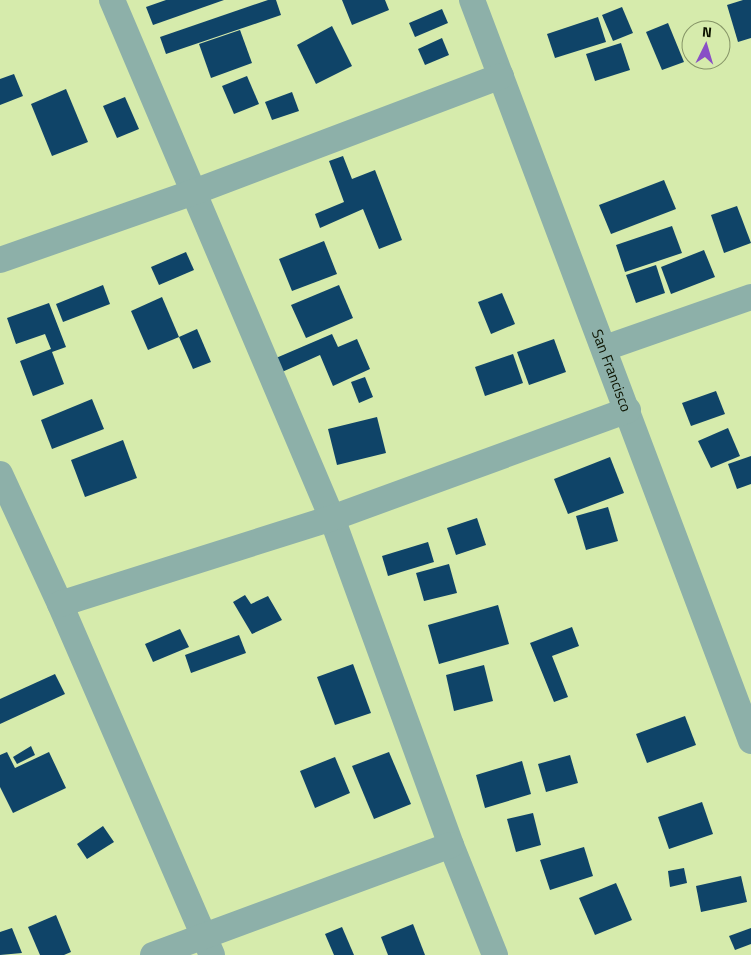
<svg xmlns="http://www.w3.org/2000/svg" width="751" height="955" viewBox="0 0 751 955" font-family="'Titillium Web',sans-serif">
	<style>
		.building { fill: #0f4468 }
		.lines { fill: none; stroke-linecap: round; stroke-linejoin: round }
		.minor { stroke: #8db0a9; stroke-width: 26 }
		.labels { text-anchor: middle; stroke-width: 5; stroke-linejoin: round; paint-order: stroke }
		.street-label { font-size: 15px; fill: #0d1400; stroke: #d6ebac }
	</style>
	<rect width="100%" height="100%" fill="#d6ebac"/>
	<g class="building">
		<polygon points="166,0 224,0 153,25 146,7"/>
		<polygon points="268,0 276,0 281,15 166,54 160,37"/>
		<polygon points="342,0 385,0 389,10 352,25"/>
		<polygon points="743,0 751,0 751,38 738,42 727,5"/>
		<polygon points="622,7 633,33 613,41 602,15"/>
		<polygon points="442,9 448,23 415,37 409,23"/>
		<polygon points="598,17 606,42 555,58 547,34"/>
		<polygon points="668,23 684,62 662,70 646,32"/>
		<polygon points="332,26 352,66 316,84 297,45"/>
		<polygon points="240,30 252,63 211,78 199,44"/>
		<polygon points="442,38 449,55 425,65 418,49"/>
		<polygon points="621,43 630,70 595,81 586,54"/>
		<polygon points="14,74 23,96 0,105 0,79"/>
		<polygon points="247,76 259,104 234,114 222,86"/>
		<polygon points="66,89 88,142 52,156 31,104"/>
		<polygon points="292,92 299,111 272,120 265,102"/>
		<polygon points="125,97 139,129 117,138 103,106"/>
		<polygon points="343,156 352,179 375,170 402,240 379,249 363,209 320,228 315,214 344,202 329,161"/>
		<polygon points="664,180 676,209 611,234 599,205"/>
		<polygon points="737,206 751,243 724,253 711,215"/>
		<polygon points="672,226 682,253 625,272 616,245"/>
		<polygon points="324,241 337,274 292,291 279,259"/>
		<polygon points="704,250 715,277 671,294 661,267"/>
		<polygon points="186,252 194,270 159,285 151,267"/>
		<polygon points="656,265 665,293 636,303 626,275"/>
		<polygon points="103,285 110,304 63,322 56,304"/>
		<polygon points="339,285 353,318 306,338 291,305"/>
		<polygon points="502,293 515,324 491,334 478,302"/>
		<polygon points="162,297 179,337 148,350 131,311"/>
		<polygon points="49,303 66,347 52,352 64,384 33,396 20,361 51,349 45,334 16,344 7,318"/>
		<polygon points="197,329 211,362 193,369 179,337"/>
		<polygon points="332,334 338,347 357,339 370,369 333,386 320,355 282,372 276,358"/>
		<polygon points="554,339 566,372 529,385 517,352"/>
		<polygon points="513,354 523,383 485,396 475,367"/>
		<polygon points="365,377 373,397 359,403 351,382"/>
		<polygon points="716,391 725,414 691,426 682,403"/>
		<polygon points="92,399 104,429 52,449 41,420"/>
		<polygon points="377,417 386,453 337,465 328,429"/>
		<polygon points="728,428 740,456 711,468 698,441"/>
		<polygon points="123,440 137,478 85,497 71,460"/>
		<polygon points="751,456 751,484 737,489 728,464"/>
		<polygon points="610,457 624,493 568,514 554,479"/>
		<polygon points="608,507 618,541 586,550 576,516"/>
		<polygon points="477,518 486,545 456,555 447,528"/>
		<polygon points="428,542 434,562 388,576 382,556"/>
		<polygon points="449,564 457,593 424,601 416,573"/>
		<polygon points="245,595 251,604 268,596 282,620 252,634 233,602"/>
		<polygon points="498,605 509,644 439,664 428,625"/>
		<polygon points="572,627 579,646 552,656 568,697 554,702 530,643"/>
		<polygon points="180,629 189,647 153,662 145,644"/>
		<polygon points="239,635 246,653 191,673 185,655"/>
		<polygon points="353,664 371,713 335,725 317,677"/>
		<polygon points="484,665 493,701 454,711 446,675"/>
		<polygon points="55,674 65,694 0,724 0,699"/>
		<polygon points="685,716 696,745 647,763 636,734"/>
		<polygon points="31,746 35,755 17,764 13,757"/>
		<polygon points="7,752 15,768 49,752 66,788 13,813 0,787 0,755"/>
		<polygon points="389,752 411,804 374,819 352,766"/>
		<polygon points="570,755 578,783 546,792 538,764"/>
		<polygon points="335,757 350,793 315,808 300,771"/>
		<polygon points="522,761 531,794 485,808 476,775"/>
		<polygon points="702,802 713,834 669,849 658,817"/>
		<polygon points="533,813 541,845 516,852 507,819"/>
		<polygon points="103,826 114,842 87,859 77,844"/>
		<polygon points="584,847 593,876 550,890 540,860"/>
		<polygon points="684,868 687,883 670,887 668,871"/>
		<polygon points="741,876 747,902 701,912 696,886"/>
		<polygon points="616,883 632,920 595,935 579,898"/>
		<polygon points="56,915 71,952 64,955 40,955 28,927"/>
		<polygon points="413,924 425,955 388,955 381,937"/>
		<polygon points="342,927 354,955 334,955 325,934"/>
		<polygon points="12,928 22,953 0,955 0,932"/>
		<polygon points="751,928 751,944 735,950 729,936"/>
	</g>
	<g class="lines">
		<g class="minor">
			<polyline points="112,0 332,518 451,845 495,955"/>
			<path id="s1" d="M472,0L751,741"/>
			<polyline points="0,260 194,192 501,76"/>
			<polyline points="605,348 751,297"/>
			<polyline points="0,474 60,604 212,955"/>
			<polyline points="60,604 332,518 628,410"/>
			<polyline points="153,955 451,845"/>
		</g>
	</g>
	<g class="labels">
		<g class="street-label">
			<text dy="5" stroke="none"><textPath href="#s1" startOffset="396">San Francisco</textPath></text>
		</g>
	</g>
	<g transform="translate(706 45) rotate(5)"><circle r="24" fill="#d6ebac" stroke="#869567"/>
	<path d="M0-4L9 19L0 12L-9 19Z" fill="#894fc6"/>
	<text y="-8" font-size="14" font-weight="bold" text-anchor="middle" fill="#0d1400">N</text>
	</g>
</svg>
